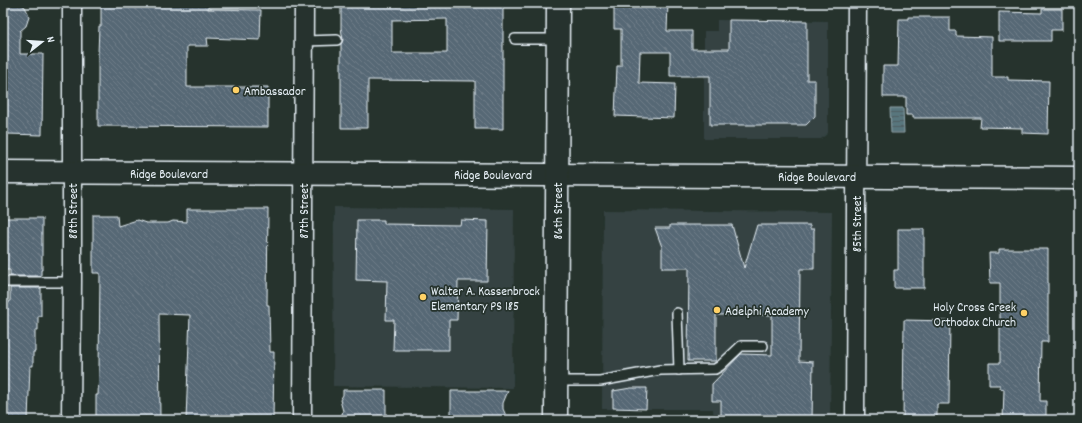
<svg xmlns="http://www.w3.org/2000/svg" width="1082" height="423" viewBox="0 0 1082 423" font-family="Dekko,sans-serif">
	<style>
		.built { fill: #354342 }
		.water { fill: url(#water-rules); stroke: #92a7ae }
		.building { fill: url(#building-back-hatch); stroke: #e8f1f8; fill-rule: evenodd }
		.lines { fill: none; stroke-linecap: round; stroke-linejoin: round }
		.lane-casing { stroke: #e8f1f8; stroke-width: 12 }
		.street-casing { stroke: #e8f1f8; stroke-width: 21 }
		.secondary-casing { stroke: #e8f1f8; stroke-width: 25 }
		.lane { stroke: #26332d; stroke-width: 9 }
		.street { stroke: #26332d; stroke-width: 18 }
		.secondary { stroke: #26332d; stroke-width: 22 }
		.poi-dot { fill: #ffd166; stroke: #26332d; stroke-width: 1.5 }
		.labels { text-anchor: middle; stroke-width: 3.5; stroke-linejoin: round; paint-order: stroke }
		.poi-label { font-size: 13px; fill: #e8f1f8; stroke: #26332d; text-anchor: start }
		.street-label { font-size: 13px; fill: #e8f1f8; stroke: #26332d }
	</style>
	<defs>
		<pattern id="water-rules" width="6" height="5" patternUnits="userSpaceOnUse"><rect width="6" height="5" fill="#59767d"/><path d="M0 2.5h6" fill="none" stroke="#505f64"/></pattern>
		<pattern id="building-back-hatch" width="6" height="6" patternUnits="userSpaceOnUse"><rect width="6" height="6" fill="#576874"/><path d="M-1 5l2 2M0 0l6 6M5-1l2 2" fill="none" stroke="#6f7e89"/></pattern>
	</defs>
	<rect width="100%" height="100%" fill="#26332d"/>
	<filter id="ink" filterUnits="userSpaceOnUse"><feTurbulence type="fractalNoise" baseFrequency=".025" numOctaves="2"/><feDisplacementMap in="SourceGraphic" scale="8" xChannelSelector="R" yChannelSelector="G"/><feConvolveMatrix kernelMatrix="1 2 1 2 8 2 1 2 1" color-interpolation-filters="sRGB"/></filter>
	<g filter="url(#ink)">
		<g class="built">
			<polygon points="717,20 828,21 828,133 821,139 704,139 704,31 717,31"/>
			<polygon points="334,207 514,209 513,388 333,386"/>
			<polygon points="603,210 832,212 830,420 714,420 713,409 602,409"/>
		</g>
		<polygon class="water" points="890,108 903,108 904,133 891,133"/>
		<g class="building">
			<polygon points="101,3 208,3 208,9 261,10 260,40 207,38 208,46 187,46 187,87 268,87 268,127 98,126 98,54 99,26 101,26"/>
			<path d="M341,3H503V129H475V81L368,80V128H341V44L343,40L341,28ZM447,19V53H392V20Z"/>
			<polygon points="614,3 668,3 667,31 692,31 692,49 729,49 729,20 807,21 807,80 815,80 815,116 806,125 710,125 710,76 670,76 670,52 640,52 639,83 675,84 674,118 615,116 617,66 621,66 621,29 614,29"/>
			<polygon points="14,4 20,4 25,7 28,13 29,17 26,26 20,31 20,54 43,54 42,135 7,134 6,102 3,102 3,10 7,6"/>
			<polygon points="1042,9 1062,9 1062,30 1051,30 1051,41 999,41 999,12 1042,13"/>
			<polygon points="908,17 950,17 950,31 956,31 956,36 992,37 992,77 1008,77 1008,80 1049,81 1048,134 1022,133 1022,128 980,127 981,118 913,118 913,115 906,115 906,97 883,97 883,66 898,66 899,19 908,19"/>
			<polygon points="187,209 268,209 267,305 269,305 270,352 274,352 273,420 186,420 190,315 159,314 160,420 96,420 96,395 98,395 99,369 100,273 93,273 93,215 117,215 118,226 137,220 146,223 168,223 173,221 187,222"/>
			<polygon points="3,218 42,218 42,270 41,270 41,276 10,276 10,270 3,270"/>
			<polygon points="357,220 384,220 384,224 460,225 461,220 488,221 487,281 458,281 457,320 449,320 449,350 393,350 394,320 386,320 387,281 356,280"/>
			<polygon points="670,225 732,225 744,268 757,225 810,225 810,229 814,229 814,269 800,269 799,361 813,362 812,420 721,420 721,401 712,401 712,384 741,354 772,355 772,315 716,315 716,361 688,361 689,268 662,268 662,247 655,228 670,228"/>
			<polygon points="898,229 924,229 924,288 894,288 894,270 898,270"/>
			<polygon points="999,249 1048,249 1048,342 1041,342 1040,401 1046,401 1046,419 1003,420 1004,389 1000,388 1000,385 989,385 989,363 1000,363 1000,283 990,283 989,253 999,253"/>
			<polygon points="10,288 41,288 41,316 38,316 38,330 35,330 35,352 33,352 33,366 30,366 28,420 3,420 3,302 10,302"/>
			<polygon points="904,320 950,321 949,404 937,404 937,420 903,420"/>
			<polygon points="631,388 647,388 646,409 613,408 613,391"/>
			<polygon points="343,390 386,390 386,416 378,416 378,420 340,420 343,411 340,400 343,395"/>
			<polygon points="451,391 508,391 503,403 503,409 508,420 451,420"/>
		</g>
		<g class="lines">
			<g class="lane-casing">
				<g id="lane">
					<polyline points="515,39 557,39"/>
					<polyline points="304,41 337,40"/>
					<polyline points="3,282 72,282"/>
					<polyline points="677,313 679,370"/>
					<polyline points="556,381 600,381 660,370 715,369 720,366 741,346 763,346"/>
				</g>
			</g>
			<g class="street-casing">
				<g id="street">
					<polyline points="71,420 72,282 72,3"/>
					<polyline points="302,420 304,3"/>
					<polyline points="855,420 857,3"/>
				</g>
			</g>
			<g class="secondary-casing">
				<g id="secondary">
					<polyline points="3,172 1079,178"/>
					<polyline points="556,420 558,3"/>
				</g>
			</g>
			<use href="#lane" class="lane"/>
			<use href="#street" class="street"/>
			<use href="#secondary" class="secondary"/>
		</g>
	</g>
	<g class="poi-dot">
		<circle cx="236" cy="90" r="4"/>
		<circle cx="423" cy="297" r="4"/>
		<circle cx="717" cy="310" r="4"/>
		<circle cx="1024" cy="313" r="4"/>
	</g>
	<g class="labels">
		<g class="poi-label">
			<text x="244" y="95">Ambassador</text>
			<text x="431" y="295">Walter A. Kassenbrock<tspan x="431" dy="15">Elementary PS 185</tspan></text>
			<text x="1016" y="311" text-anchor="end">Holy Cross Greek<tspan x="1016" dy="15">Orthodox Church</tspan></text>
			<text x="725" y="315">Adelphi Academy</text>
		</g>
		<g class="street-label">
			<text x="169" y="178">Ridge Boulevard</text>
			<text x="493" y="179">Ridge Boulevard</text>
			<text x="817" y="181">Ridge Boulevard</text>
			<text transform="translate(72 211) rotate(-90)" y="5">88th Street</text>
			<text transform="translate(303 211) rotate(-90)" y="5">87th Street</text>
			<text transform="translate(557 211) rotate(-90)" y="5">86th Street</text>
			<text transform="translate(856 224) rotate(-90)" y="5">85th Street</text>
		</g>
	</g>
	<rect width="1082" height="423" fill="none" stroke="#26332d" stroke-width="16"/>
	<rect x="8" y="8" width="1066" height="407" fill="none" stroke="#e8f1f8" stroke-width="1.5" filter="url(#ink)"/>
	<g transform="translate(42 42) rotate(73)" stroke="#26332d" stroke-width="3" paint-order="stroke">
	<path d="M0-3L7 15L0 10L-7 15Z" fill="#e8f1f8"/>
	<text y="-6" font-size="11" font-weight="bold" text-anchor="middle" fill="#e8f1f8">N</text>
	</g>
</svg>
